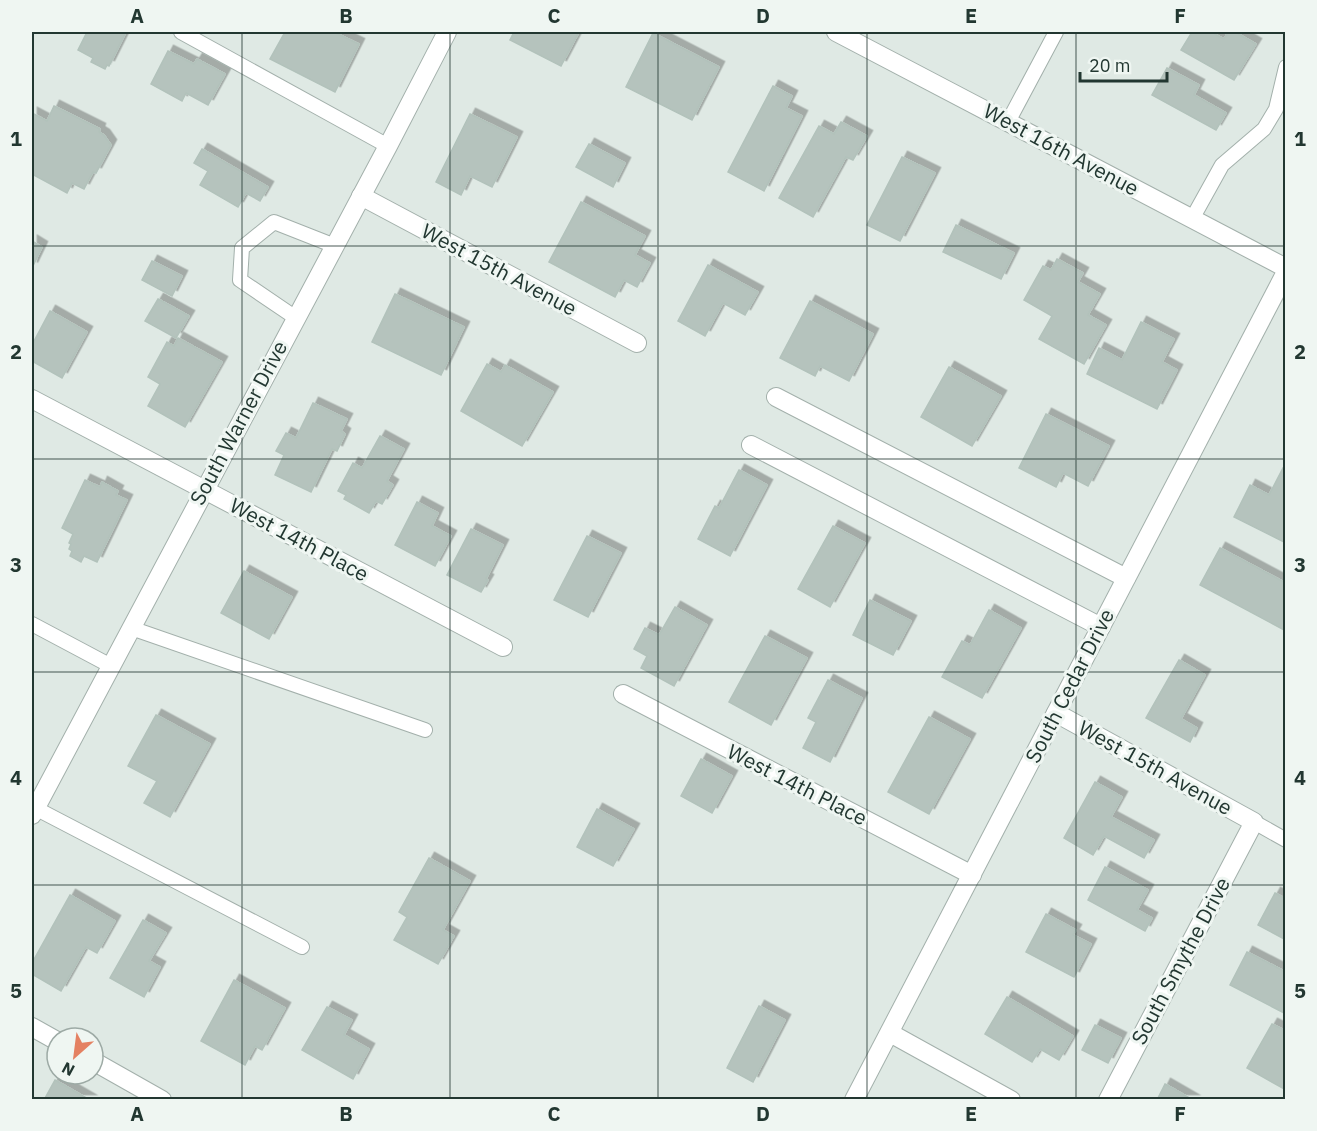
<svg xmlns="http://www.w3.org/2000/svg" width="1317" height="1131" viewBox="0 0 1317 1131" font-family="'IBM Plex Sans',sans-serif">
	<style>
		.building { fill: #b5c3bd; stroke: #b2c2bb; stroke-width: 1.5; filter: url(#shadow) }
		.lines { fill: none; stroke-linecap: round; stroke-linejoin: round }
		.service-casing { stroke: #a3b0ab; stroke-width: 16 }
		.minor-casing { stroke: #a3b0ab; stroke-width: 20 }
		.tertiary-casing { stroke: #a3b0ab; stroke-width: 20 }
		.service { stroke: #fff; stroke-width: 14 }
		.minor { stroke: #fff; stroke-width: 18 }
		.tertiary { stroke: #fff; stroke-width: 18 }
		.grid { fill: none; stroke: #223731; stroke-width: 1.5; stroke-opacity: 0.55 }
		.labels { text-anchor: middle; stroke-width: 6; stroke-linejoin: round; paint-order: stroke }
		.street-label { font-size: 21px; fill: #223731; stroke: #eff6f2 }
		.neatline { fill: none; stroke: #223731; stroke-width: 2 }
		.grid-label { font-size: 20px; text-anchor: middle; font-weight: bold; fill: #223731 }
	</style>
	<defs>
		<filter id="shadow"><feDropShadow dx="5.5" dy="-5.5" stdDeviation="0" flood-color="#0004"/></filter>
	</defs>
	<rect width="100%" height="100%" fill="#dfe9e4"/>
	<g class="building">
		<polygon points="87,32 126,32 109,66 107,65 105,69 91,62 93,58 78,50"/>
		<polygon points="285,32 301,32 304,33 305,32 334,32 359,44 335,92 270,59"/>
		<polygon points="514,32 579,32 561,66 510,40"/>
		<polygon points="1192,32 1211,32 1224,39 1228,32 1235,32 1256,44 1234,80 1181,50"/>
		<polygon points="653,33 719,67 692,120 626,87"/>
		<polygon points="168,51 194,64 197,59 225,74 208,105 186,93 182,101 151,84"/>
		<polygon points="1167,68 1199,85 1194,95 1226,113 1216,130 1152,95"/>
		<polygon points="773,86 792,96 786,108 802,116 764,191 728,172"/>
		<polygon points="54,106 100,129 99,132 104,135 111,145 96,173 93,172 84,189 72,183 67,193 32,174 32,113 47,121"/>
		<polygon points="470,114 517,137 492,187 470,176 461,195 436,182"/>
		<polygon points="841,122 867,136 853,160 846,157 813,217 779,198 819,126 834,134"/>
		<polygon points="589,144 625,163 613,187 576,167"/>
		<polygon points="202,149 268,187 260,201 246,193 238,207 200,185 208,171 194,163"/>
		<polygon points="902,157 935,173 900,241 867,225"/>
		<polygon points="581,202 645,236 635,255 650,263 637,287 624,280 615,297 549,262"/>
		<polygon points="956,225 1014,253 1001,279 943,252"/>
		<polygon points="32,241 42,247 32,268"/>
		<polygon points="1057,259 1083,273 1078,282 1100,294 1088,315 1106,325 1084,364 1039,339 1052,316 1024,300 1043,266 1051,270"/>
		<polygon points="152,261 182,276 172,296 142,280"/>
		<polygon points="708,265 758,292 745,315 723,303 705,336 678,321"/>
		<polygon points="395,294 464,327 441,375 372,342"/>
		<polygon points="158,299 189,316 176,338 145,321"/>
		<polygon points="810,301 873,334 849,381 820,366 815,376 780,358"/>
		<polygon points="50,311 87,332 62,378 32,361 32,345"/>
		<polygon points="1141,322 1174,339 1162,362 1177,370 1157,409 1087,374 1099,348 1122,360"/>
		<polygon points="178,338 222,362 185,427 148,406 160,384 148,377 167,342 174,346"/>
		<polygon points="487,364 501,372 505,365 553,392 522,446 461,411"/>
		<polygon points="949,367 1001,396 972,446 921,417"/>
		<polygon points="313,403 347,419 341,431 345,434 337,451 332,449 311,492 275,475 284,455 276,451 286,433 296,438"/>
		<polygon points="1046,414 1109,446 1088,486 1063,473 1056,487 1019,468"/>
		<polygon points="380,436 404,449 387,481 393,485 382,504 376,501 369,513 344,499 346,495 338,491 353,463 362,468"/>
		<polygon points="1283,468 1286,469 1286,543 1234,517 1250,485 1269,495"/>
		<polygon points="739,470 767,485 730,556 698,539 715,506 719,508"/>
		<polygon points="85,480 100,487 102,482 118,491 116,495 127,500 97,562 84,556 81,562 70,556 72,551 69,549 71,544 69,543 73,534 62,528"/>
		<polygon points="417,502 438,513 432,526 451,536 435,566 395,545"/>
		<polygon points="833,526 865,543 830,607 798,589"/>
		<polygon points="471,529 503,545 486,579 488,580 481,592 447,575"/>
		<polygon points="587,536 621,553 588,617 554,600"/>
		<polygon points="1220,548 1286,583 1286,631 1200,585"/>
		<polygon points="244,571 292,597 269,639 221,613"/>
		<polygon points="870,600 911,621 893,655 853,635"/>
		<polygon points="675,607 707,625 674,686 641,668 647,656 634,649 645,628 659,635"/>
		<polygon points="989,610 1021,628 982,698 942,677 962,641 970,645"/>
		<polygon points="765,636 807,658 771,725 729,702"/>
		<polygon points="1179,660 1205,675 1181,719 1197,728 1190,742 1146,718"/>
		<polygon points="828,680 862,698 830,762 803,748 816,722 808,718"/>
		<polygon points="156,715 210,744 170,817 144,803 157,781 128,766"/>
		<polygon points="929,717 970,739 929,814 888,792"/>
		<polygon points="701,759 732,776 712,813 681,796"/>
		<polygon points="1095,782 1122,797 1111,817 1154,840 1144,858 1104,836 1093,855 1064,838"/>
		<polygon points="597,809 634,829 613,866 577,847"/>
		<polygon points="429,858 470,881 443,930 454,936 438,964 394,940 407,917 399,912"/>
		<polygon points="1105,867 1148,890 1137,910 1152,918 1145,931 1088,900"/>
		<polygon points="1275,893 1286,899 1286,940 1258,925"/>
		<polygon points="70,895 115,921 97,953 86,947 61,991 32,974 32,963"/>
		<polygon points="1046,914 1076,930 1073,935 1091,944 1074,977 1026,952"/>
		<polygon points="143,920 166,933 149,961 160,967 144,997 110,978"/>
		<polygon points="1247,952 1286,972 1286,1014 1230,985"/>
		<polygon points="234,980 285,1008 262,1050 255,1046 245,1065 201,1041"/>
		<polygon points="1007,997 1073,1036 1059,1060 1040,1049 1032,1062 985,1034"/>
		<polygon points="759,1006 785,1020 753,1082 727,1068"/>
		<polygon points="327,1007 352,1020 344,1035 369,1049 353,1079 302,1050"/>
		<polygon points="1272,1024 1286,1031 1286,1090 1247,1068"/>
		<polygon points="1095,1025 1121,1038 1108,1063 1082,1050"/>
		<polygon points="55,1080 90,1100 44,1100"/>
		<polygon points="1165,1084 1193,1100 1157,1100"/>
	</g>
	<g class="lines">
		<g class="service-casing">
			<g id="service">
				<polyline points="181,32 388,146"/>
				<polyline points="1008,122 1056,32"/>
				<polyline points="1192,219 1222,165 1264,129 1276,109 1286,67"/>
				<polyline points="296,318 240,280 242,248 274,222 335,246"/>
				<polyline points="32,624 111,666"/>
				<polyline points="131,628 425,730"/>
				<polyline points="35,808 302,947"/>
				<polyline points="1254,822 1286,840"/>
			</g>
		</g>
		<g class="minor-casing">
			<g id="minor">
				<polyline points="361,196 637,343"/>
				<polyline points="776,397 1126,578"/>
				<polyline points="32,399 503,647"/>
				<polyline points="751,445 1101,627"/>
				<polyline points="623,694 972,875"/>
				<polyline points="1056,713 1254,822 1108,1100"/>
				<polyline points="32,815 388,146 447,32"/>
				<polyline points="32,1027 57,1041"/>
				<polyline points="890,1033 1011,1100"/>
				<polyline points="93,1061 162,1100"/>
				<polyline points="854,1100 1286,272"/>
			</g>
		</g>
		<g class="tertiary-casing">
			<polyline id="tertiary" points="836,32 1286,268"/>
		</g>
		<use href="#service" class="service"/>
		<use href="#minor" class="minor"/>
		<use href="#tertiary" class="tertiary"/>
	</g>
	<path class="grid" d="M242,32V1100M450,32V1100M658,32V1100M867,32V1100M1076,32V1100M32,246H1286M32,459H1286M32,672H1286M32,885H1286"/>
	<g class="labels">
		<g class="street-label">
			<text transform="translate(1061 150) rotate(28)" y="7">West 16th Avenue</text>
			<text transform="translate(499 270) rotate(28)" y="7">West 15th Avenue</text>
			<text transform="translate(239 423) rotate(-62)" y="7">South Warner Drive</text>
			<text transform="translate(299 540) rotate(28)" y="7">West 14th Place</text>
			<text transform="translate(1070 686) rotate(-63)" y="7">South Cedar Drive</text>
			<text transform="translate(1155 768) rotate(29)" y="7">West 15th Avenue</text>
			<text transform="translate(797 785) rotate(27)" y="7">West 14th Place</text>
			<text transform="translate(1181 961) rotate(-62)" y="7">South Smythe Drive</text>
		</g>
	</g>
	<rect width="1317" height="1131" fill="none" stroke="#eff6f2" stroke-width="66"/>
	<g transform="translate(75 1056) rotate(208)"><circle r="28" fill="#eff6f2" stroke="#9daaa5" stroke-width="1.5"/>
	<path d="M0-4.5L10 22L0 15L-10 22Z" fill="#e48162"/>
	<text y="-9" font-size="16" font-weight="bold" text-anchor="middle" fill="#223731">N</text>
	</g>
	<path d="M1080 72v9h87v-9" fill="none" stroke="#223731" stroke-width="3"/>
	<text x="1089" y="72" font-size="18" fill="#223731" stroke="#eff6f2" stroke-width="4.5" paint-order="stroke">20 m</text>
	<rect x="33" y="33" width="1251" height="1065" class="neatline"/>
	<g class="grid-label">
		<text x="137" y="23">A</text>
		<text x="346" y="23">B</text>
		<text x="554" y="23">C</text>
		<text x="763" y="23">D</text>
		<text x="971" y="23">E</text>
		<text x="1180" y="23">F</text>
		<text x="16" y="146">1</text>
		<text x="1300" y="146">1</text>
		<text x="16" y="359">2</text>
		<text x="1300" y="359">2</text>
		<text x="16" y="572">3</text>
		<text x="1300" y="572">3</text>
		<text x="16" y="785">4</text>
		<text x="1300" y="785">4</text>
		<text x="16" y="998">5</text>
		<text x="1300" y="998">5</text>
		<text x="137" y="1121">A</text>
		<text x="346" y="1121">B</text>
		<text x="554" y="1121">C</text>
		<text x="763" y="1121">D</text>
		<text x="971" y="1121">E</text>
		<text x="1180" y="1121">F</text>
	</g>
</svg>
